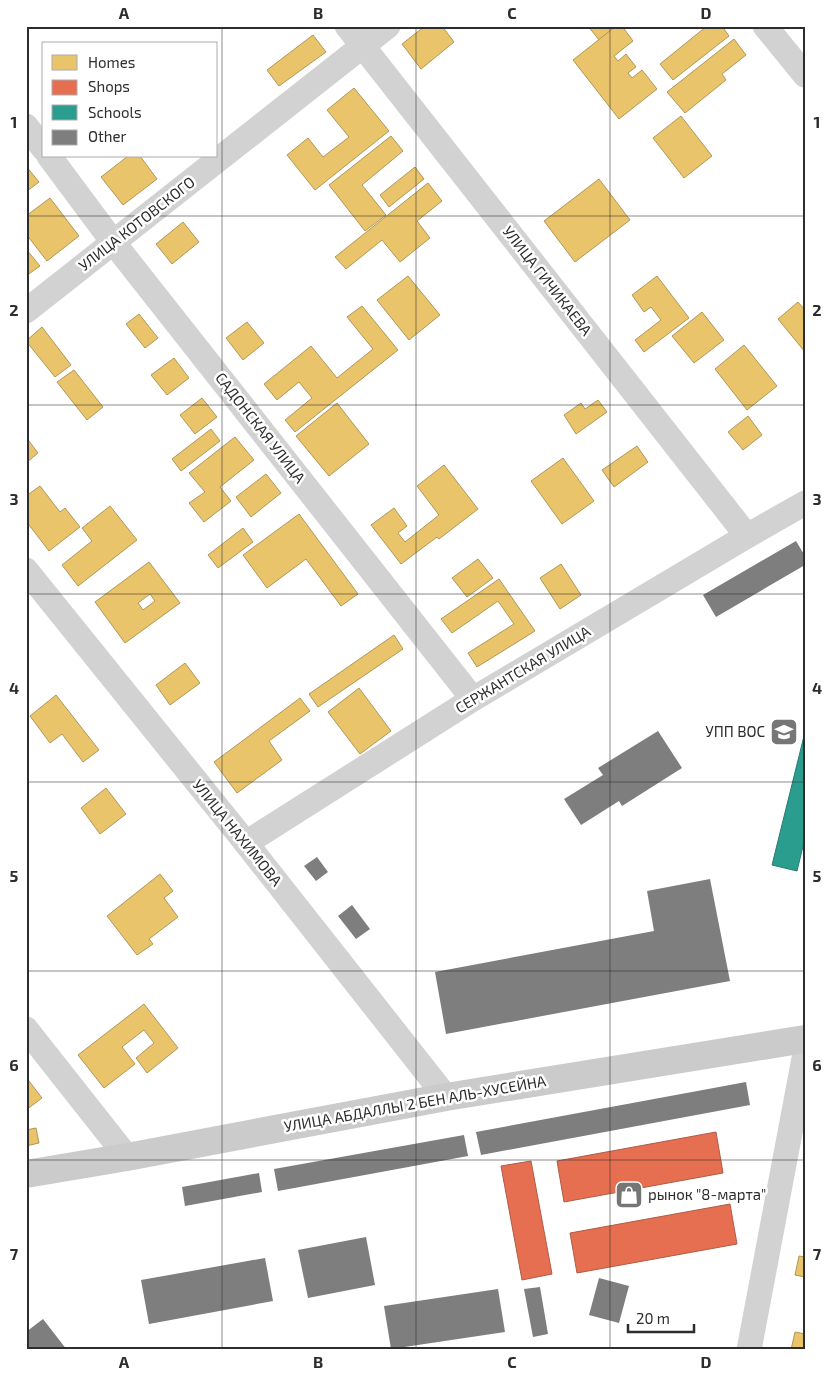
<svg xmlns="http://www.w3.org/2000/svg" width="831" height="1376" viewBox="0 0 831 1376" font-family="'Exo 2',sans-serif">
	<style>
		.homes { fill: #e9c46a; stroke: #b19758; fill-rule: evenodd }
		.shops { fill: #e76f51; stroke: #af5b46 }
		.schools { fill: #2a9d8f; stroke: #2b7b72 }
		.building { fill: #7e7e7e }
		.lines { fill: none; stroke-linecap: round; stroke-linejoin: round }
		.street { stroke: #d2d2d2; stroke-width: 25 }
		.secondary { stroke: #cbcbcb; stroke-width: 28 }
		.grid { fill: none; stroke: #2d2d2d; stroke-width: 1; stroke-opacity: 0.55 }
		.labels { text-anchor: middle; stroke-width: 5; stroke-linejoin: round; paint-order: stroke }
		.street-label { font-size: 15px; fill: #2d2d2d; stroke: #fff }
		.poi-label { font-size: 15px; fill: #2d2d2d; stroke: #fff; text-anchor: end }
		.neatline { fill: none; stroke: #2d2d2d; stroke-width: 2 }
		.grid-label { font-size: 16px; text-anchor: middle; font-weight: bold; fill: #2d2d2d }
	</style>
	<rect width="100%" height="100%" fill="#fff"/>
	<g class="homes">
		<polygon points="425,26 442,26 454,42 421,69 402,44"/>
		<polygon points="588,26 616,26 599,40"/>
		<polygon points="616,26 622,26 633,41 614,56 618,61 626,54 636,67 628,73 632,78 642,70 657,89 619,119 573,60"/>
		<polygon points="707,26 722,26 729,36 673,80 660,64"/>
		<polygon points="313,35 326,52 279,86 267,70"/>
		<polygon points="734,39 746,55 722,74 726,80 685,113 667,92"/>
		<polygon points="354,88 389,131 315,190 287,155 308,138 323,157 349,137 327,110"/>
		<polygon points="681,116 712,156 684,178 653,138"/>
		<polygon points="391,136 403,151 362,185 386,215 365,231 329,185"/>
		<polygon points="128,156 140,156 157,179 123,205 101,177"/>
		<polygon points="26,166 39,182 26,192"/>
		<polygon points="415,167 424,179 389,207 380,195"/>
		<polygon points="599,179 630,220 575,262 544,221"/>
		<polygon points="428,183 442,201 417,221 430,238 400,262 382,240 346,269 335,257"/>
		<polygon points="50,198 79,236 47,261 26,234 26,216"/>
		<polygon points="183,222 199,242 172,264 156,244"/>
		<polygon points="26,249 40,266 26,276"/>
		<polygon points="408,276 440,315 409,340 377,300"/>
		<polygon points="657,276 689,318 644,352 635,340 661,320 651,307 644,312 632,295"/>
		<polygon points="798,302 805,310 805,352 778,319"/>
		<polygon points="362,306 398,350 295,432 285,420 312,398 299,382 277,400 264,384 311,346 337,378 373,349 347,317"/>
		<polygon points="702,312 724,340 694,363 672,336"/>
		<polygon points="139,314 158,338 145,348 126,324"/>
		<polygon points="247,322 264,343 243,360 226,338"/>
		<polygon points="42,327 71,365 55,377 26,341"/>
		<polygon points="744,345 777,386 747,410 715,369"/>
		<polygon points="174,358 189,378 167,395 151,375"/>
		<polygon points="74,370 103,407 87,420 57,382"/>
		<polygon points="202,398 217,417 195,434 180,415"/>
		<polygon points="598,400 607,412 576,434 564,415 581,403 585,409"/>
		<polygon points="337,403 369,444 329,476 296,436"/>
		<polygon points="748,416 762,435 743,450 728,432"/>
		<polygon points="211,429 220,441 181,471 172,459"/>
		<polygon points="26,437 38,453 26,463"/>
		<polygon points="235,437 254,460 220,487 231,501 204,522 189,503 205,492 189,473"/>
		<polygon points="637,446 648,462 614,487 602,470"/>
		<polygon points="563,458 594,501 562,524 531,481"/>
		<polygon points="444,465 478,509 439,539 437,537 401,564 371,525 394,508 407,526 398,533 405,542 439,515 417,486"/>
		<polygon points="266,474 281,493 251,517 236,497"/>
		<polygon points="40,486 60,512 65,508 80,527 49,551 26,521 26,496"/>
		<polygon points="110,506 137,540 78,586 62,565 92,541 82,528"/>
		<polygon points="299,514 358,594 341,606 306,559 267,588 243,555"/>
		<polygon points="243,528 253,542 218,568 208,555"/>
		<polygon points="478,559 493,578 467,597 452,578"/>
		<path d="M149,562L180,603L125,643L95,602ZM150,594L155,601L143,610L138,603Z"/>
		<polygon points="561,564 581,595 560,609 540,578"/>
		<polygon points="499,579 535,631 477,667 468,653 514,624 498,601 452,633 441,619"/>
		<polygon points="394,635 403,649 318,707 309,694"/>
		<polygon points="185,663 200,683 170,705 156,685"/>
		<polygon points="359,688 391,731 360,754 328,712"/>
		<polygon points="56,695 99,750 83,762 62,734 50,743 30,716"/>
		<polygon points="300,698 310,711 269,741 282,760 237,793 214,762"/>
		<polygon points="106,788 126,814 100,834 81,808"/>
		<polygon points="160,874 173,891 164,898 178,917 149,939 153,944 137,955 107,916"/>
		<polygon points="144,1004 178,1048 147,1073 136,1058 154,1043 144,1030 122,1047 135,1064 104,1088 78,1055"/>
		<polygon points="26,1077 42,1098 26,1110"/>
		<polygon points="36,1128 39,1143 26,1146 26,1130"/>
		<polygon points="799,1256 805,1257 805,1277 795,1275"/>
		<polygon points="795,1332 805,1334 805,1350 791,1350"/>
	</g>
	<g class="shops">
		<polygon points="716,1132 723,1173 564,1202 557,1161"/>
		<polygon points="531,1161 552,1274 522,1280 501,1166"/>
		<polygon points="730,1204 737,1244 577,1273 570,1233"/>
	</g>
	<polygon class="schools" points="805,732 805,838 797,871 772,865"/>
	<g class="building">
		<polygon points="796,541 805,556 805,565 716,617 703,595"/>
		<polygon points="658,731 682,768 622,806 619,801 581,825 564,799 603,775 598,768"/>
		<polygon points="317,857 328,872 316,881 304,866"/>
		<polygon points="710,879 730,981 446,1034 435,972 654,931 647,891"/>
		<polygon points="352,905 370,929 356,939 338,916"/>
		<polygon points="746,1082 750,1105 481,1155 476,1132"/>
		<polygon points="464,1135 468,1156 278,1191 274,1169"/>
		<polygon points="259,1173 262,1192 185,1206 182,1187"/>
		<polygon points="366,1237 375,1285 308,1298 298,1250"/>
		<polygon points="265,1258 273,1301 149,1324 141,1280"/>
		<polygon points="599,1278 629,1286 619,1323 589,1315"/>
		<polygon points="540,1287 548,1334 533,1337 524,1289"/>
		<polygon points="498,1289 505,1332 391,1349 384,1306"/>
		<polygon points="43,1319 67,1350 26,1350 26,1332"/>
	</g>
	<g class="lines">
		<g class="street">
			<polyline points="347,26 747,536"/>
			<polyline points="765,26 805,75"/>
			<polyline points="26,126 44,149"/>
			<polyline points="49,156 113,242 473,699"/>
			<polyline points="26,311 388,26"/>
			<polyline points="26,570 246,843 446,1097"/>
			<polyline points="246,843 473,699 747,536 805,503"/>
			<polyline points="26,1029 127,1157"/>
			<polyline points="749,1350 805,1053"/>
		</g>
		<polyline class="secondary" points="26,1174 127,1157 446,1097 805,1039"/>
	</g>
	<path class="grid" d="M222,26V1350M416,26V1350M610,26V1350M26,216H805M26,405H805M26,594H805M26,782H805M26,971H805M26,1160H805"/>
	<defs>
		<g id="university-square" transform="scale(1.4375)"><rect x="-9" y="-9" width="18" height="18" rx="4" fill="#767676" stroke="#fff"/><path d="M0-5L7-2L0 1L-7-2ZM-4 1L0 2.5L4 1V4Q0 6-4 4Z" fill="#fff"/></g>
		<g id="shop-square" transform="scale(1.4375)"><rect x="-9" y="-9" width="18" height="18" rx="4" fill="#767676" stroke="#fff"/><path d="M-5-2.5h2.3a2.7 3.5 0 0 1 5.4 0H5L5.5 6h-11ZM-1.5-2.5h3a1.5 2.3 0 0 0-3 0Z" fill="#fff"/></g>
	</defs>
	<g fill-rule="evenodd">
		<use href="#university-square" x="784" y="732"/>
		<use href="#shop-square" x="629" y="1195"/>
	</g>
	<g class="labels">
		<g class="street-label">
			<text transform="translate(137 224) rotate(-38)" y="5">УЛИЦА КОТОВСКОГО</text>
			<text transform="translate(547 281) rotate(52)" y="5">УЛИЦА ГИЧИКАЕВА</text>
			<text transform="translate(260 428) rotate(52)" y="5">САДОНСКАЯ УЛИЦА</text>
			<text transform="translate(523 670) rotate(-31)" y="5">СЕРЖАНТСКАЯ УЛИЦА</text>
			<text transform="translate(237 833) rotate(51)" y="5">УЛИЦА НАХИМОВА</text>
			<text transform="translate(415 1104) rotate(-10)" y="5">УЛИЦА АБДАЛЛЫ 2 БЕН АЛЬ-ХУСЕЙНА</text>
		</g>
		<g class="poi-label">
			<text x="765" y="737">УПП ВОС</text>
			<text x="648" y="1200" text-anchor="start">рынок "8-марта"</text>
		</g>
	</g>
	<rect width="831" height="1376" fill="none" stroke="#ffffff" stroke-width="55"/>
	<rect x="42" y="42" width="175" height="115" fill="#ffffff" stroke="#ababab"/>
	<rect x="52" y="55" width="25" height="15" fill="#e9c46a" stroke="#ababab"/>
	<text x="88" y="68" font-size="15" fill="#2d2d2d">Homes</text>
	<rect x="52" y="80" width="25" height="15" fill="#e76f51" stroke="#ababab"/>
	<text x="88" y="92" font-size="15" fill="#2d2d2d">Shops</text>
	<rect x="52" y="105" width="25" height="15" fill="#2a9d8f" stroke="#ababab"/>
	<text x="88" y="118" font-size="15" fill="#2d2d2d">Schools</text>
	<rect x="52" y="130" width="25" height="15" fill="#7e7e7e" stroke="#ababab"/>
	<text x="88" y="142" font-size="15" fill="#2d2d2d">Other</text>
	<path d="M628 1324v8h66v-8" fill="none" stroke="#2d2d2d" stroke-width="2.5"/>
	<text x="636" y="1324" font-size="15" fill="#2d2d2d" stroke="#ffffff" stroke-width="4" paint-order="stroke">20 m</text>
	<rect x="28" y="28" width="776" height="1320" class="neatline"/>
	<g class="grid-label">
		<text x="124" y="19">A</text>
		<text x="318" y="19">B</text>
		<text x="512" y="19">C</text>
		<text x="706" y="19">D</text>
		<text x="14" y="128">1</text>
		<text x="817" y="128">1</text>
		<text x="14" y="316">2</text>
		<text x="817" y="316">2</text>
		<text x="14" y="505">3</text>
		<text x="817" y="505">3</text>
		<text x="14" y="694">4</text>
		<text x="817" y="694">4</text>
		<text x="14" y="882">5</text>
		<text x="817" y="882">5</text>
		<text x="14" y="1071">6</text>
		<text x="817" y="1071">6</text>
		<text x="14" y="1260">7</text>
		<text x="817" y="1260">7</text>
		<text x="124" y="1368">A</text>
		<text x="318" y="1368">B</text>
		<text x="512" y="1368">C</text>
		<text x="706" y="1368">D</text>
	</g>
</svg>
